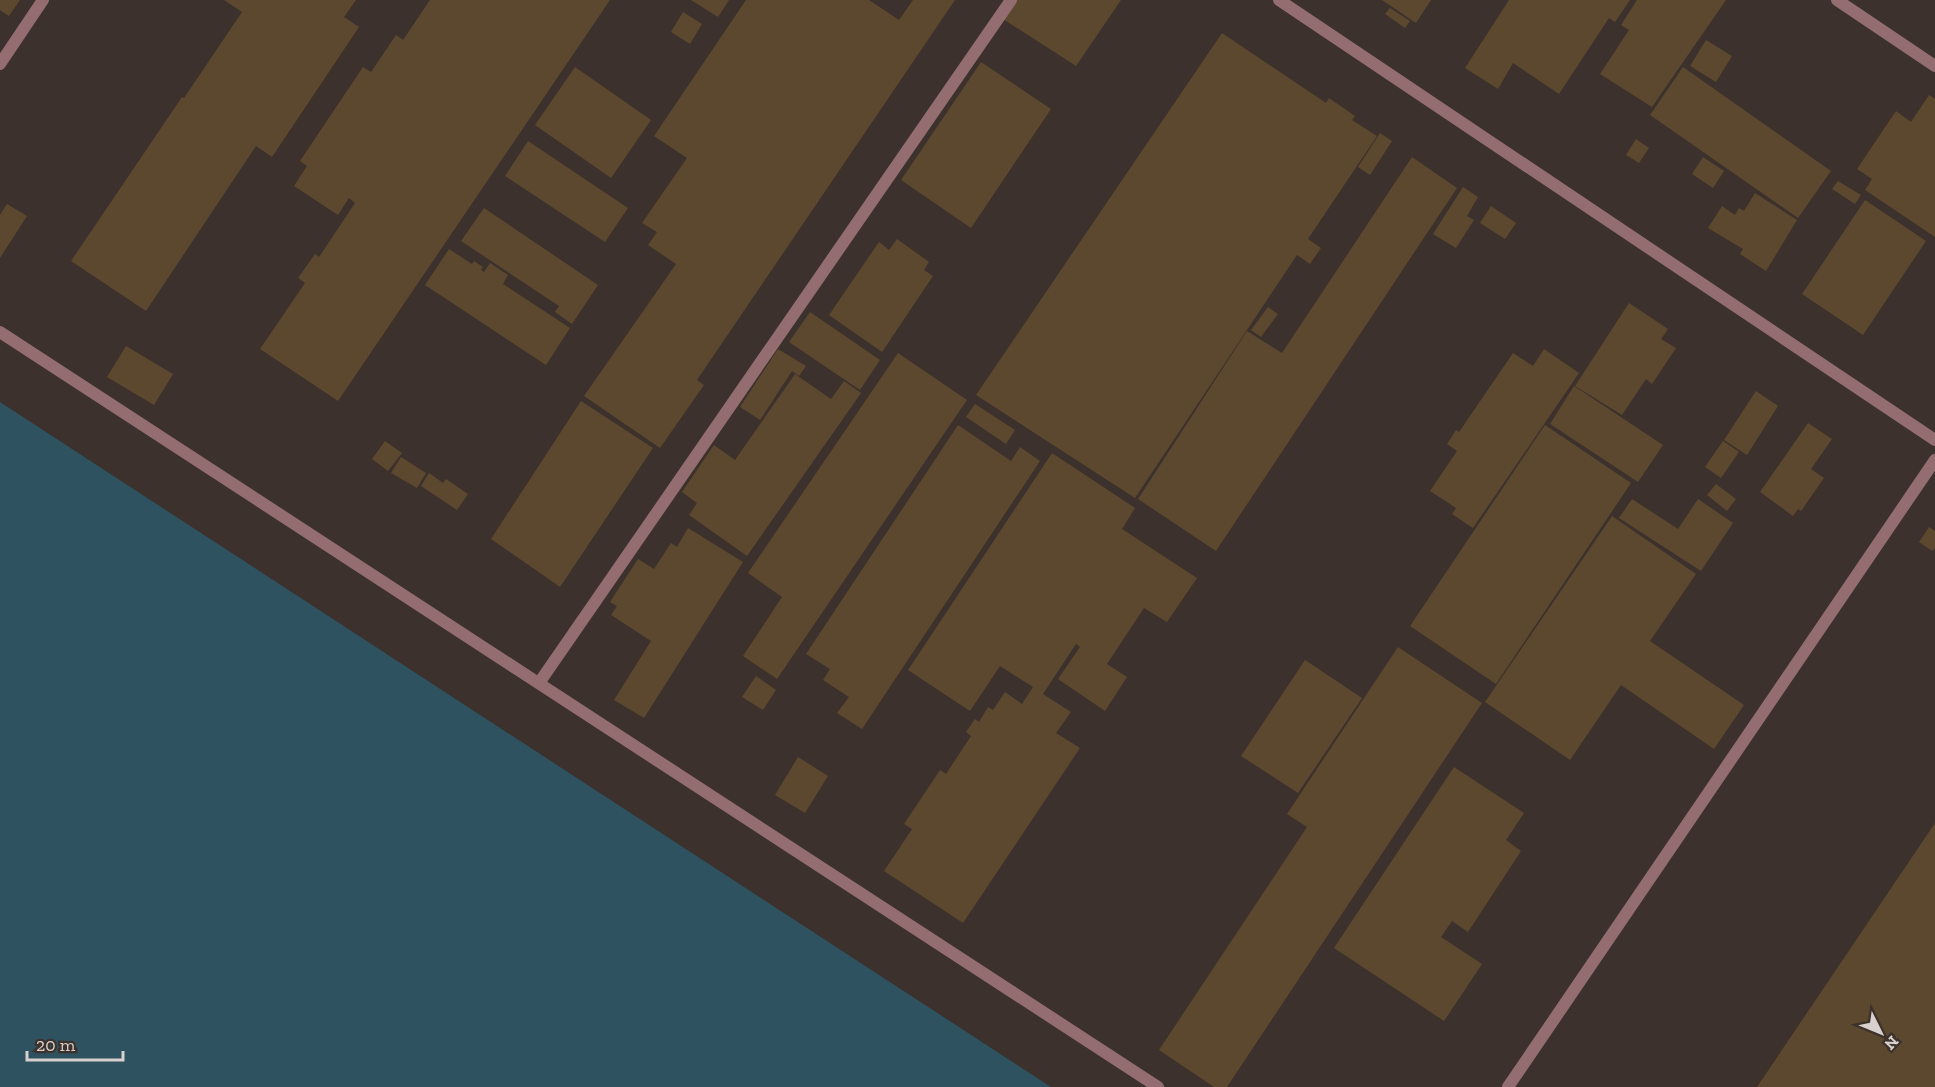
<svg xmlns="http://www.w3.org/2000/svg" width="1935" height="1087" viewBox="0 0 1935 1087" font-family="'Zilla Slab',serif">
	<style>
		.water { fill: #2e5260 }
		.building { fill: #5c482e }
		.lines { fill: none; stroke-linecap: round; stroke-linejoin: round }
		.service { stroke: #936d70; stroke-width: 12 }
		.minor { stroke: #936d70; stroke-width: 12 }
		.tertiary { stroke: #936d70; stroke-width: 12 }
	</style>
	<rect width="100%" height="100%" fill="#3c312c"/>
	<polygon class="water" points="0,402 1051,1087 0,1087"/>
	<g class="building">
		<polygon points="0,0 20,0 9,16 0,10"/>
		<polygon points="224,0 356,0 344,17 359,27 272,157 256,146 146,311 71,261 182,97 184,98 242,12"/>
		<polygon points="430,0 610,0 338,401 260,349 305,283 298,278 315,254 319,257 355,203 349,198 338,215 294,186 307,166 300,161 363,67 371,72 396,35 403,40"/>
		<polygon points="691,0 729,0 718,17"/>
		<polygon points="746,0 869,0 899,20 913,0 955,0 697,380 704,385 660,448 584,396 676,264 648,245 657,232 642,223 687,158 654,136"/>
		<polygon points="1016,0 1121,0 1076,66 1003,19"/>
		<polygon points="1382,0 1431,0 1416,23"/>
		<polygon points="1509,0 1630,0 1615,22 1609,18 1559,94 1513,63 1498,89 1465,68"/>
		<polygon points="1637,0 1726,0 1652,107 1600,74 1629,30 1621,25"/>
		<polygon points="1390,8 1410,21 1405,28 1385,14"/>
		<polygon points="683,12 702,24 690,44 671,32"/>
		<polygon points="1222,33 1326,103 1329,98 1355,116 1352,120 1377,136 1308,239 1321,248 1310,264 1297,255 1135,498 976,395"/>
		<polygon points="1706,40 1732,56 1716,82 1690,66"/>
		<polygon points="981,62 1051,109 971,228 901,180"/>
		<polygon points="575,67 651,120 611,178 535,125"/>
		<polygon points="1683,67 1831,171 1798,218 1650,115"/>
		<polygon points="1929,95 1935,99 1935,237 1865,190 1872,179 1857,169 1896,111 1911,122"/>
		<polygon points="1380,133 1392,141 1370,175 1358,167"/>
		<polygon points="1636,139 1649,148 1639,163 1626,155"/>
		<polygon points="528,141 628,208 605,242 505,176"/>
		<polygon points="1412,157 1457,188 1216,551 1138,499 1247,331 1282,353"/>
		<polygon points="1703,157 1724,171 1713,188 1692,174"/>
		<polygon points="1838,181 1861,195 1855,204 1832,189"/>
		<polygon points="1463,187 1478,197 1467,216 1474,220 1456,248 1433,234"/>
		<polygon points="1755,193 1797,220 1766,271 1740,254 1743,249 1708,228 1722,206 1735,215 1739,208 1744,211"/>
		<polygon points="1865,200 1926,241 1863,335 1802,294"/>
		<polygon points="7,204 27,216 0,258 0,215"/>
		<polygon points="1491,206 1516,223 1505,239 1480,223"/>
		<polygon points="484,208 598,285 572,324 555,312 559,306 461,241"/>
		<polygon points="897,239 929,262 924,270 933,276 882,352 829,315 879,242 889,250"/>
		<polygon points="449,249 472,264 474,261 483,267 481,270 484,272 490,263 508,275 503,284 570,328 546,365 425,285"/>
		<polygon points="1629,303 1668,329 1661,339 1676,348 1652,384 1646,379 1622,415 1575,386"/>
		<polygon points="1268,307 1278,314 1261,337 1251,330"/>
		<polygon points="810,312 880,360 860,390 789,342"/>
		<polygon points="126,346 173,374 154,405 107,377"/>
		<polygon points="778,349 806,366 799,376 792,371 760,420 740,407"/>
		<polygon points="1544,349 1579,373 1473,528 1452,514 1456,508 1430,491 1457,451 1447,444 1456,430 1459,432 1513,353 1533,366"/>
		<polygon points="898,353 967,400 777,679 743,656 782,597 748,573"/>
		<polygon points="795,374 831,399 844,381 861,393 747,556 689,515 697,503 682,492 714,445 735,460"/>
		<polygon points="1574,386 1663,445 1638,482 1550,424"/>
		<polygon points="1756,391 1778,406 1747,455 1724,440"/>
		<polygon points="581,401 653,448 560,587 491,539"/>
		<polygon points="975,404 1015,430 1006,444 966,417"/>
		<polygon points="1808,423 1832,439 1811,469 1824,478 1801,511 1798,509 1793,516 1760,492"/>
		<polygon points="958,425 1011,461 1020,447 1040,461 862,729 837,713 849,697 823,680 830,669 806,654"/>
		<polygon points="1545,425 1631,483 1496,684 1410,626"/>
		<polygon points="385,441 402,453 388,471 372,459"/>
		<polygon points="1723,441 1739,452 1721,478 1705,467"/>
		<polygon points="1052,453 1135,508 1122,529 1197,578 1167,622 1144,608 1107,664 1127,677 1105,711 1058,679 1080,647 1076,644 1043,694 1071,712 1056,733 1080,748 963,923 884,871 912,829 904,824 940,770 946,774 971,736 966,732 975,719 979,722 988,707 993,710 1005,692 1022,704 1033,687 1000,666 970,711 908,670"/>
		<polygon points="401,457 426,473 417,488 391,473"/>
		<polygon points="429,473 443,483 446,479 468,494 457,510 421,486"/>
		<polygon points="1716,484 1736,499 1727,511 1707,495"/>
		<polygon points="1632,499 1678,529 1698,499 1733,523 1701,571 1619,518"/>
		<polygon points="1612,516 1696,574 1650,641 1744,705 1714,749 1621,685 1570,760 1485,702"/>
		<polygon points="1929,527 1935,531 1935,548 1932,551 1919,542"/>
		<polygon points="688,528 743,562 644,718 614,700 651,641 611,615 617,606 610,602 638,559 654,569 671,543 677,547"/>
		<polygon points="1398,647 1482,703 1227,1087 1214,1087 1159,1050 1307,827 1287,814"/>
		<polygon points="1305,660 1362,698 1298,793 1241,756"/>
		<polygon points="756,676 776,690 763,710 742,697"/>
		<polygon points="798,757 828,776 805,813 775,795"/>
		<polygon points="1454,767 1524,813 1506,840 1521,851 1468,932 1452,921 1441,937 1482,964 1444,1021 1334,948"/>
		<polygon points="1935,823 1935,1087 1757,1087"/>
	</g>
	<g class="lines">
		<polyline class="service" points="0,332 526,675"/>
		<g class="minor">
			<polyline points="1837,0 1935,66"/>
			<polyline points="0,64 43,0"/>
			<polyline points="526,675 1158,1087"/>
			<polyline points="539,683 1011,0"/>
			<polyline points="1508,1087 1935,460"/>
		</g>
		<polyline class="tertiary" points="1279,0 1935,440"/>
	</g>
	<g transform="translate(1881 1033) rotate(133)" stroke="#3c312c" stroke-width="4.5" paint-order="stroke">
	<path d="M0-4.5L10 22L0 15L-10 22Z" fill="#d7d0cc"/>
	<text y="-9" font-size="16" font-weight="bold" text-anchor="middle" fill="#d7d0cc">N</text>
	</g>
	<path d="M27 1051v9h96v-9" fill="none" stroke="#d7d0cc" stroke-width="3"/>
	<text x="36" y="1051" font-size="18" fill="#d7d0cc" stroke="#3c312c" stroke-width="4.5" paint-order="stroke">20 m</text>
</svg>
